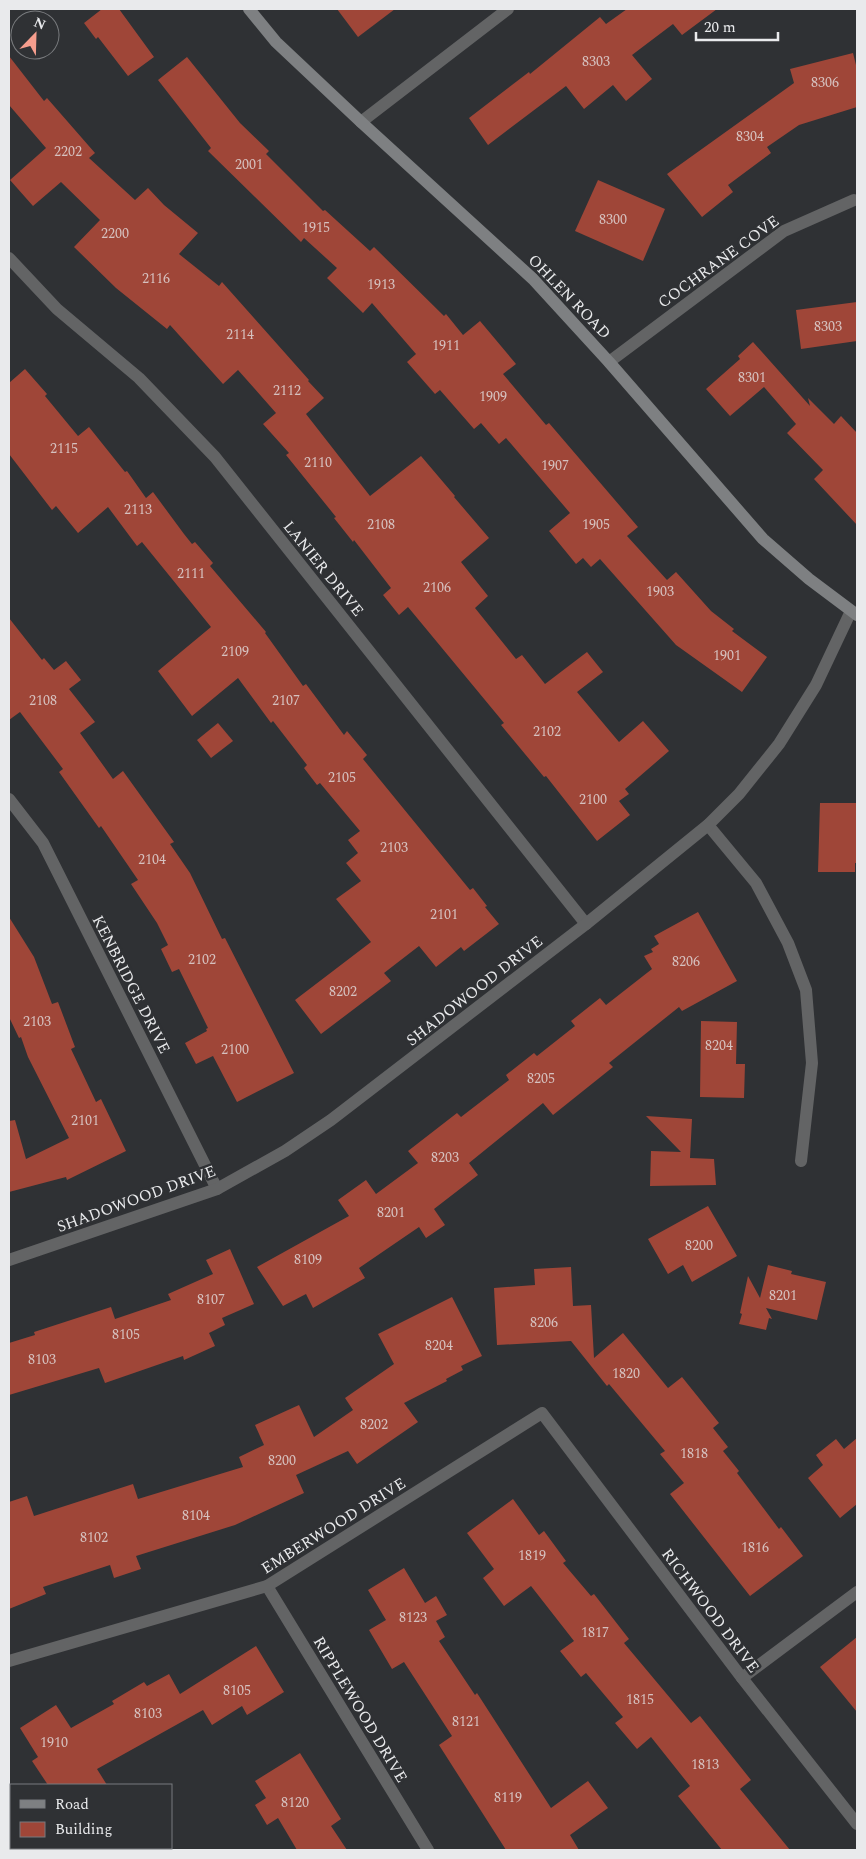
<svg xmlns="http://www.w3.org/2000/svg" width="866" height="1859" viewBox="0 0 866 1859" font-family="Spectral,serif">
	<style>
		.building { fill: #9f4638 }
		.lines { fill: none; stroke-linecap: round; stroke-linejoin: round }
		.street { stroke: #636465; stroke-width: 12 }
		.secondary { stroke: #7e8082; stroke-width: 12 }
		.labels { text-anchor: middle; stroke-width: 5; stroke-linejoin: round; paint-order: stroke }
		.number-label { font-size: 14px; fill: #d6c1bf }
		.street-label { font-size: 16px; fill: #e9eaec; stroke: #2f3134 }
	</style>
	<rect width="100%" height="100%" fill="#2f3134"/>
	<g class="building">
		<polygon points="102,9 119,9 154,57 128,76 98,37 96,39 84,23"/>
		<polygon points="337,9 395,9 358,37"/>
		<polygon points="627,9 717,9 682,35 673,24 632,55 652,79 626,101 613,85 584,109 566,86 488,145 469,118 529,72 530,74 600,17 606,24"/>
		<polygon points="853,53 857,69 857,107 799,125 767,147 771,153 728,185 733,192 702,217 667,174 794,83 790,69"/>
		<polygon points="9,56 44,101 47,98 95,153 89,158 135,200 148,188 164,205 198,233 179,254 219,286 222,282 309,380 308,381 324,398 306,414 370,496 421,456 455,496 454,497 489,538 461,562 488,596 475,608 516,659 522,655 545,684 587,652 603,672 577,692 619,742 643,721 669,751 625,789 629,794 619,801 630,815 597,841 546,776 544,777 501,725 504,723 408,607 399,615 383,595 391,588 354,540 353,542 334,518 336,517 286,455 289,453 263,424 276,413 238,370 223,384 170,325 167,329 116,288 74,247 100,220 61,182 33,206 10,180 46,148 9,105"/>
		<polygon points="187,57 240,123 269,151 266,154 323,211 325,210 370,251 374,247 444,316 446,314 463,335 480,321 516,364 503,374 546,425 549,423 638,527 627,536 667,580 676,572 711,611 734,629 732,631 767,657 742,692 676,645 600,559 591,567 583,558 576,564 549,531 570,513 506,438 499,444 481,423 474,429 440,390 435,394 407,362 416,354 372,303 363,313 327,278 337,268 304,238 301,242 208,151 211,148 158,80"/>
		<polygon points="598,180 665,209 643,261 575,231"/>
		<polygon points="857,302 857,341 801,349 796,310"/>
		<polygon points="753,342 810,406 808,398 834,424 841,416 857,433 857,525 814,479 823,470 787,433 796,424 764,387 730,416 706,389 740,359 738,356"/>
		<polygon points="25,369 47,394 45,396 78,436 89,427 125,472 127,471 146,498 153,492 184,534 192,544 195,542 213,563 210,566 266,632 265,633 303,686 306,684 344,735 347,731 367,755 363,759 470,890 473,888 487,906 485,907 499,924 464,951 461,947 436,967 419,946 384,973 391,981 321,1034 295,1000 371,942 336,899 361,881 346,863 358,853 348,840 360,831 320,783 317,785 304,768 307,765 273,721 271,723 238,678 192,716 158,671 211,627 142,542 137,546 108,507 78,533 56,506 52,510 9,454 9,383"/>
		<polygon points="9,618 42,660 44,658 54,670 66,661 81,680 69,689 95,722 80,733 113,779 123,771 174,842 170,844 190,873 222,939 225,938 294,1073 237,1102 213,1056 196,1064 185,1043 207,1031 206,1029 208,1028 179,969 172,972 161,949 168,945 157,923 131,884 138,880 101,826 99,828 59,772 63,769 20,712 9,720"/>
		<polygon points="218,723 233,741 211,758 197,740"/>
		<polygon points="820,803 857,803 857,863 855,863 855,872 818,872"/>
		<polygon points="698,912 737,981 682,1011 679,1007 609,1063 613,1067 553,1115 543,1103 469,1163 478,1175 434,1209 445,1225 426,1238 419,1227 359,1268 365,1278 313,1308 306,1294 283,1306 257,1267 349,1216 338,1200 366,1180 376,1194 418,1163 408,1151 457,1113 461,1117 509,1080 506,1075 534,1053 537,1056 575,1026 571,1021 600,998 606,1005 652,969 644,956 653,952 651,949 659,944 654,936"/>
		<polygon points="9,917 34,957 52,1004 58,1002 75,1047 71,1049 96,1102 101,1099 126,1151 67,1180 66,1177 9,1192 9,1121 15,1120 26,1159 69,1138 28,1057 21,1037 19,1038 9,1017"/>
		<polygon points="701,1021 737,1022 736,1064 745,1064 744,1098 700,1097"/>
		<polygon points="646,1116 692,1119 690,1158 714,1159 716,1185 650,1186 651,1151 681,1152"/>
		<polygon points="708,1206 737,1256 692,1282 683,1265 668,1274 648,1239"/>
		<polygon points="230,1249 254,1304 222,1318 225,1325 209,1333 215,1346 184,1360 183,1356 105,1383 99,1368 9,1395 9,1343 35,1335 34,1332 111,1307 115,1319 171,1300 168,1294 213,1274 206,1260"/>
		<polygon points="768,1265 792,1271 791,1274 826,1282 817,1320 766,1308 772,1319 769,1318 766,1330 739,1324 742,1314 740,1313 748,1276 760,1298"/>
		<polygon points="571,1267 573,1306 591,1305 594,1358 623,1333 668,1388 682,1377 719,1423 713,1428 728,1447 723,1451 739,1471 737,1473 779,1529 781,1527 803,1556 750,1596 670,1494 684,1483 660,1454 665,1451 609,1384 607,1386 571,1341 497,1345 494,1288 535,1285 534,1269"/>
		<polygon points="452,1297 482,1356 461,1366 463,1370 446,1379 447,1381 404,1403 418,1422 357,1464 348,1451 296,1475 304,1493 235,1525 136,1556 141,1569 114,1578 110,1565 43,1587 46,1594 9,1609 9,1502 27,1496 34,1516 133,1484 138,1499 243,1467 239,1457 264,1445 255,1425 299,1405 314,1437 353,1410 345,1398 394,1364 378,1334"/>
		<polygon points="857,1438 857,1504 840,1518 808,1478 823,1465 816,1455 836,1439 844,1449"/>
		<polygon points="513,1499 539,1535 544,1531 566,1561 563,1563 591,1596 594,1594 629,1639 624,1643 691,1723 700,1716 751,1780 740,1789 790,1850 722,1850 678,1796 690,1786 651,1737 637,1749 615,1723 623,1717 586,1673 581,1677 560,1651 574,1641 531,1586 504,1606 483,1578 494,1569 467,1533"/>
		<polygon points="404,1568 425,1603 436,1596 447,1615 436,1621 445,1637 439,1641 475,1695 477,1693 551,1808 588,1781 608,1808 570,1835 579,1850 506,1850 439,1745 452,1736 404,1662 392,1669 369,1630 386,1620 368,1590"/>
		<polygon points="857,1637 857,1712 820,1667"/>
		<polygon points="256,1646 284,1692 247,1715 242,1706 212,1725 203,1710 97,1769 107,1785 48,1785 32,1761 38,1757 20,1728 56,1705 71,1728 114,1704 112,1701 144,1682 147,1686 169,1674 180,1694"/>
		<polygon points="300,1753 341,1819 331,1826 347,1850 297,1850 278,1818 267,1825 255,1805 266,1798 255,1781"/>
	</g>
	<g class="lines">
		<g class="street">
			<polyline points="361,122 508,9"/>
			<polyline points="9,258 57,309 139,378 215,457 586,924"/>
			<polyline points="609,362 784,231 854,200"/>
			<polyline points="9,799 43,843 217,1189"/>
			<polyline points="708,825 756,883 788,943 806,990 812,1063 801,1161"/>
			<polyline points="9,1260 217,1189 285,1151 331,1120 586,924 708,825 739,794 779,744 816,685 851,611"/>
			<polyline points="267,1586 428,1850"/>
			<polyline points="9,1661 267,1586 542,1413 742,1678 857,1824"/>
			<polyline points="742,1678 857,1592"/>
		</g>
		<g class="secondary">
			<polyline points="249,9 276,42 361,122 533,279 609,362 763,539 809,579 857,615"/>
			<polyline points="9,1846 12,1850"/>
		</g>
	</g>
	<g class="labels">
		<g class="number-label">
			<text x="596" y="66">8303</text>
			<text x="825" y="87">8306</text>
			<text x="750" y="141">8304</text>
			<text x="68" y="156">2202</text>
			<text x="249" y="169">2001</text>
			<text x="613" y="224">8300</text>
			<text x="316" y="232">1915</text>
			<text x="115" y="238">2200</text>
			<text x="156" y="283">2116</text>
			<text x="381" y="289">1913</text>
			<text x="828" y="331">8303</text>
			<text x="240" y="339">2114</text>
			<text x="446" y="350">1911</text>
			<text x="752" y="382">8301</text>
			<text x="287" y="395">2112</text>
			<text x="493" y="401">1909</text>
			<text x="64" y="453">2115</text>
			<text x="318" y="467">2110</text>
			<text x="555" y="470">1907</text>
			<text x="138" y="514">2113</text>
			<text x="381" y="529">2108</text>
			<text x="596" y="529">1905</text>
			<text x="191" y="578">2111</text>
			<text x="437" y="592">2106</text>
			<text x="660" y="596">1903</text>
			<text x="235" y="656">2109</text>
			<text x="727" y="660">1901</text>
			<text x="43" y="705">2108</text>
			<text x="286" y="705">2107</text>
			<text x="547" y="736">2102</text>
			<text x="342" y="782">2105</text>
			<text x="593" y="804">2100</text>
			<text x="394" y="852">2103</text>
			<text x="152" y="864">2104</text>
			<text x="444" y="919">2101</text>
			<text x="202" y="964">2102</text>
			<text x="686" y="966">8206</text>
			<text x="343" y="996">8202</text>
			<text x="37" y="1026">2103</text>
			<text x="719" y="1050">8204</text>
			<text x="235" y="1054">2100</text>
			<text x="541" y="1083">8205</text>
			<text x="85" y="1125">2101</text>
			<text x="445" y="1162">8203</text>
			<text x="391" y="1217">8201</text>
			<text x="699" y="1250">8200</text>
			<text x="308" y="1264">8109</text>
			<text x="783" y="1300">8201</text>
			<text x="211" y="1304">8107</text>
			<text x="544" y="1327">8206</text>
			<text x="126" y="1339">8105</text>
			<text x="439" y="1350">8204</text>
			<text x="42" y="1364">8103</text>
			<text x="626" y="1378">1820</text>
			<text x="374" y="1429">8202</text>
			<text x="694" y="1458">1818</text>
			<text x="282" y="1465">8200</text>
			<text x="196" y="1520">8104</text>
			<text x="94" y="1542">8102</text>
			<text x="755" y="1552">1816</text>
			<text x="532" y="1560">1819</text>
			<text x="413" y="1622">8123</text>
			<text x="595" y="1637">1817</text>
			<text x="237" y="1695">8105</text>
			<text x="640" y="1704">1815</text>
			<text x="148" y="1718">8103</text>
			<text x="466" y="1726">8121</text>
			<text x="54" y="1747">1910</text>
			<text x="705" y="1769">1813</text>
			<text x="508" y="1802">8119</text>
			<text x="295" y="1807">8120</text>
		</g>
		<g class="street-label">
			<text transform="translate(718 261) rotate(-36)" y="6">COCHRANE COVE</text>
			<text transform="translate(570 296) rotate(46)" y="6">OHLEN ROAD</text>
			<text transform="translate(324 568) rotate(51)" y="6">LANIER DRIVE</text>
			<text transform="translate(132 984) rotate(63)" y="6">KENBRIDGE DRIVE</text>
			<text transform="translate(474 990) rotate(-38)" y="6">SHADOWOOD DRIVE</text>
			<text transform="translate(136 1198) rotate(-20)" y="6">SHADOWOOD DRIVE</text>
			<text transform="translate(333 1525) rotate(-32)" y="6">EMBERWOOD DRIVE</text>
			<text transform="translate(711 1610) rotate(53)" y="6">RICHWOOD DRIVE</text>
			<text transform="translate(361 1709) rotate(59)" y="6">RIPPLEWOOD DRIVE</text>
		</g>
	</g>
	<rect width="866" height="1859" fill="none" stroke="#e9eaec" stroke-width="20"/>
	<rect x="10" y="1784" width="162" height="65" fill="#2f3134" stroke="#797b7e"/>
	<rect x="20" y="1800" width="25" height="8" fill="#7e8082" stroke="#797b7e"/>
	<text x="55" y="1809" font-size="15" fill="#e9eaec">Road</text>
	<rect x="20" y="1822" width="25" height="15" fill="#9f4638" stroke="#797b7e"/>
	<text x="55" y="1834" font-size="15" fill="#e9eaec">Building</text>
	<g transform="translate(35 35) rotate(23)"><circle r="24" fill="#2f3134" stroke="#797b7e"/>
	<path d="M0-4L9 19L0 12L-9 19Z" fill="#f59d8d"/>
	<text y="-8" font-size="14" font-weight="bold" text-anchor="middle" fill="#e9eaec">N</text>
	</g>
	<path d="M696 32v8h82v-8" fill="none" stroke="#e9eaec" stroke-width="2.5"/>
	<text x="704" y="32" font-size="15" fill="#e9eaec" stroke="#2f3134" stroke-width="4" paint-order="stroke">20 m</text>
</svg>
